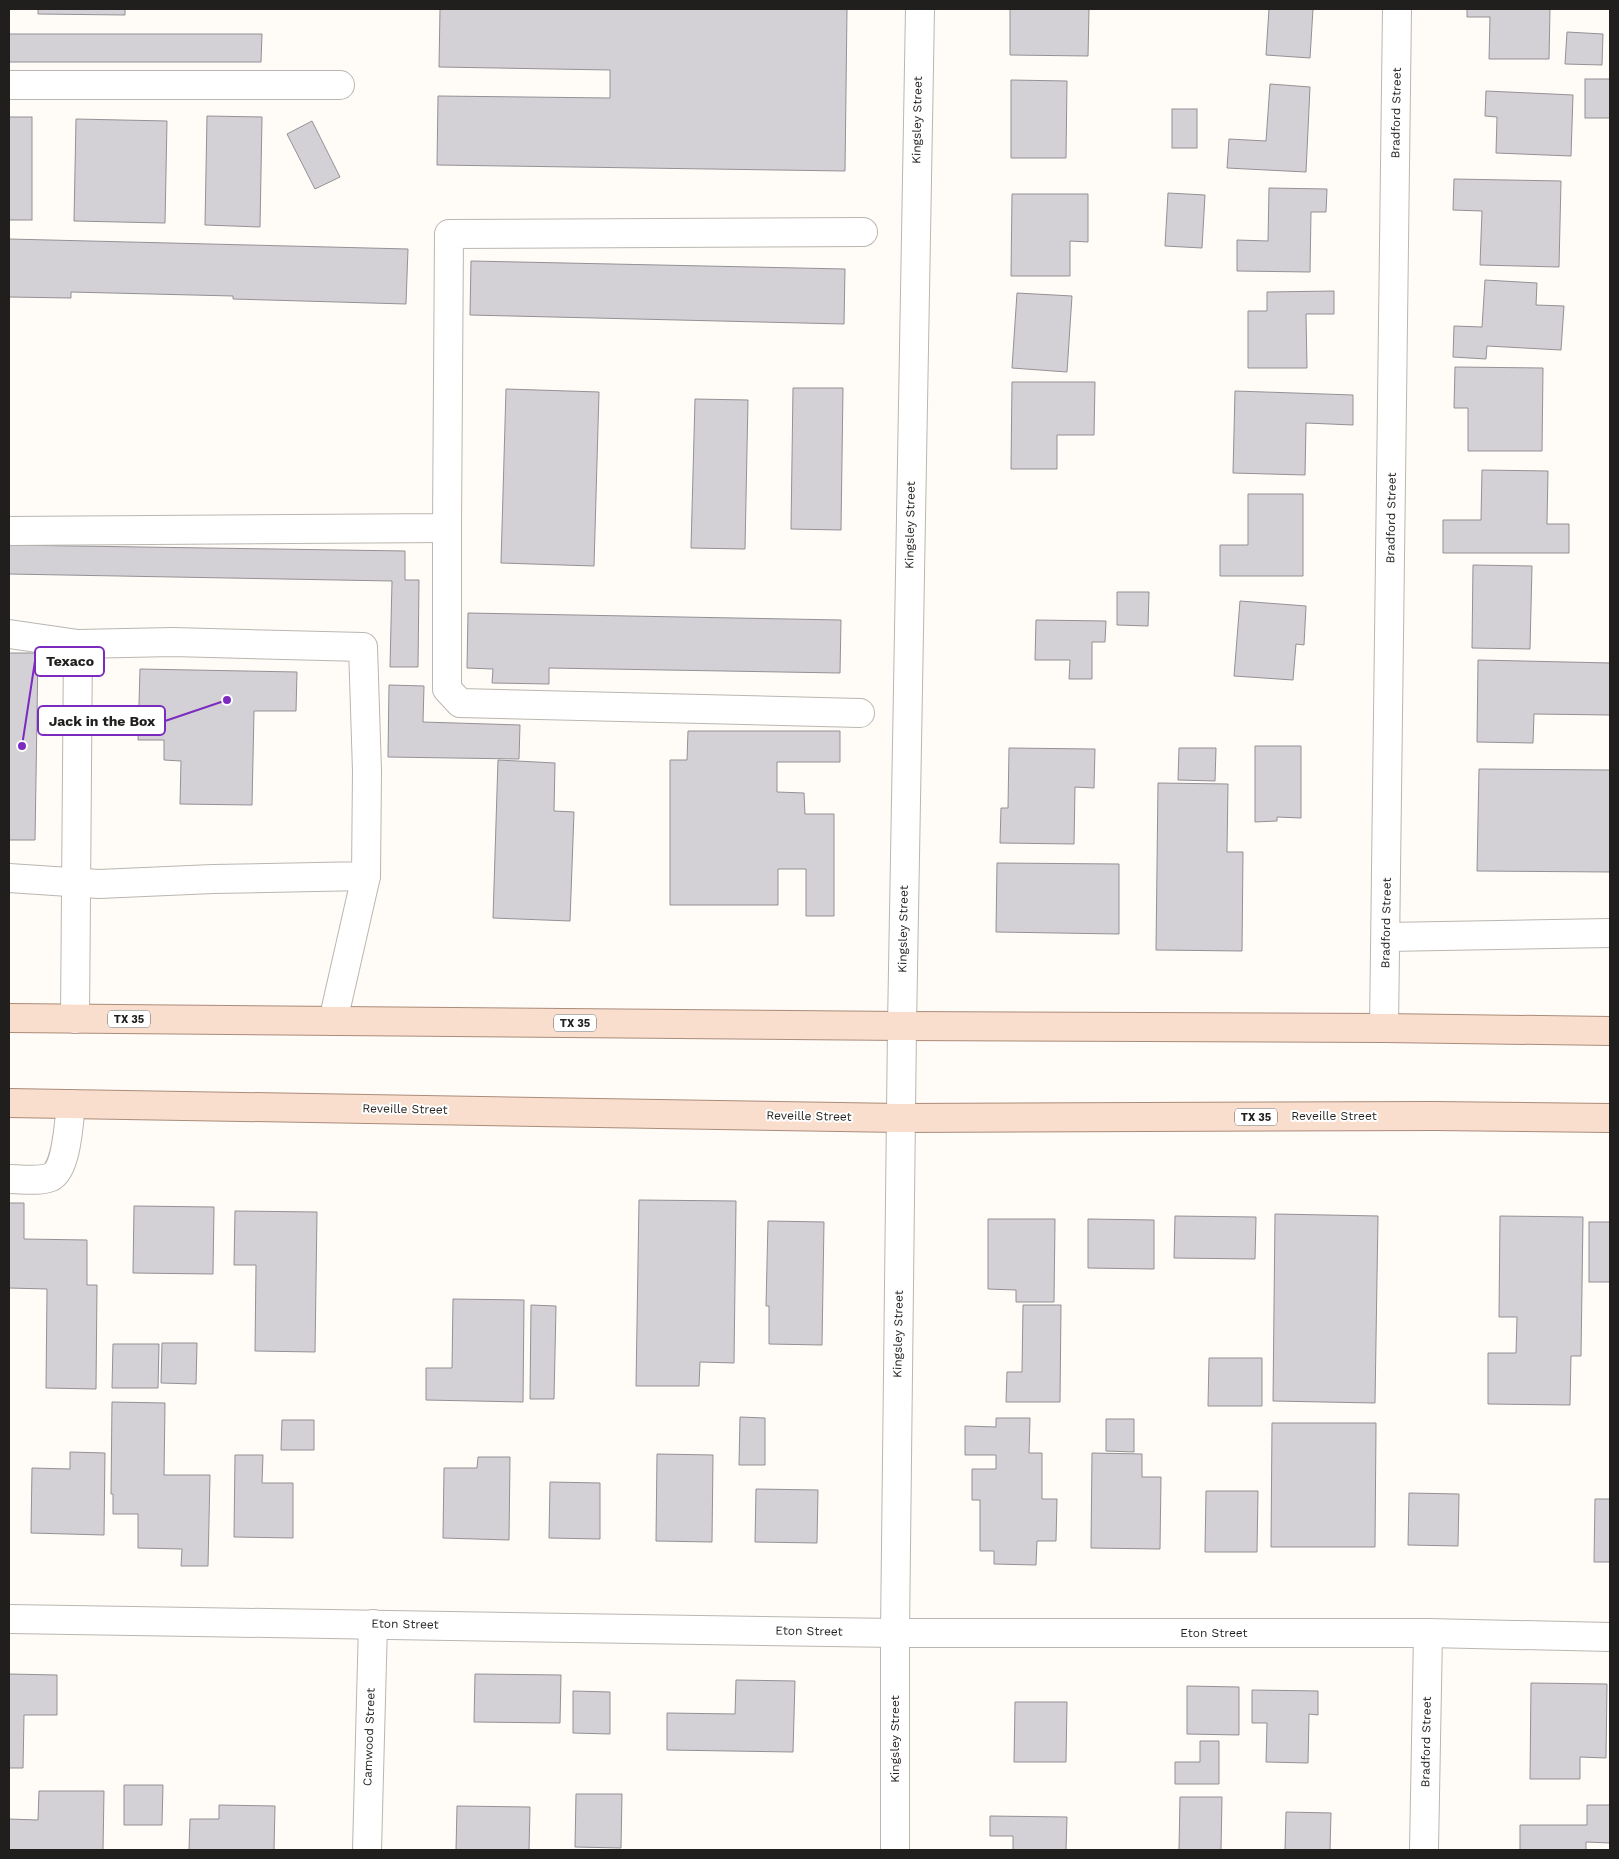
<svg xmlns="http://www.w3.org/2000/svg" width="1619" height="1859" viewBox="0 0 1619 1859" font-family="'Work Sans',sans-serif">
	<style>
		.building { fill: #d4d1d6; stroke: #949196 }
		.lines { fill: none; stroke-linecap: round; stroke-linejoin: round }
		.minor-casing { stroke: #bab6b1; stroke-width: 30 }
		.major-casing { stroke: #aa8c7a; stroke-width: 30 }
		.minor { stroke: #fff; stroke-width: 28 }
		.major { stroke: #f9ddcd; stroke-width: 28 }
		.labels { text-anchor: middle; stroke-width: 4; stroke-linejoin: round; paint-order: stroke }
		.shield { fill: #fff; stroke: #636261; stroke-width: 1 }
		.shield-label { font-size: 11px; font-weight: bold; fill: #201f1d }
		.street-label { font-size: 12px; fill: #201f1d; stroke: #fff }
		.leader { fill: none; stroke: #7b2cbf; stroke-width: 2 }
		.callout-dot { fill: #7b2cbf; stroke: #fff; stroke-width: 2 }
		.callout { fill: #fff; stroke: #7b2cbf; stroke-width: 2 }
		.callout-label { font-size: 14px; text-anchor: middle; font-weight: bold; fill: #201f1d }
	</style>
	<rect width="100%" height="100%" fill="#fffbf6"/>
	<g class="building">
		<polygon points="38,9 125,9 125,15 38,14"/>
		<polygon points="440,9 847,9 845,171 437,165 438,96 610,98 610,70 439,67"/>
		<polygon points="1010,9 1089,9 1088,56 1010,55"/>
		<polygon points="1269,9 1313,9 1310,58 1266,55"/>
		<polygon points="1467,9 1550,9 1549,59 1489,59 1490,17 1467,17"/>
		<polygon points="1567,32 1603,34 1602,65 1565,64"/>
		<polygon points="9,34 262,34 261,62 9,62"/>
		<rect x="1585" y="79" width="25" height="39"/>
		<polygon points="1011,80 1067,81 1066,158 1011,158"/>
		<polygon points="1270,84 1310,87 1306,172 1227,168 1229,139 1266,141"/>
		<polygon points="1486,91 1573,95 1571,156 1496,153 1497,117 1485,116"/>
		<rect x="1172" y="109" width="25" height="39"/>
		<polygon points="207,116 262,117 260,227 205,225"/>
		<rect x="9" y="117" width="23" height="103"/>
		<polygon points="76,119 167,121 165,223 74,221"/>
		<polygon points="312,121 340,177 315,189 287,134"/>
		<polygon points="1454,179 1561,181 1559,267 1480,265 1482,211 1453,210"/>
		<polygon points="1269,188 1327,189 1326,212 1311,212 1310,272 1237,271 1237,240 1268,241"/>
		<polygon points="1168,193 1205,195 1202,248 1165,246"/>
		<polygon points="1012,194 1088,194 1088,242 1070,241 1070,276 1011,276"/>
		<polygon points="9,239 408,249 406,304 233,299 233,296 71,292 71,298 9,297"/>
		<polygon points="471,261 845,269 844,324 470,315"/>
		<polygon points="1485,280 1537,283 1536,305 1564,306 1561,350 1487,346 1486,359 1453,357 1454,326 1482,327"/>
		<polygon points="1334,291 1334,314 1306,314 1307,368 1248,368 1248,311 1267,311 1267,292"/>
		<polygon points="1017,293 1072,296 1067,372 1012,368"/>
		<polygon points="1455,367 1543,368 1542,451 1468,451 1468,408 1454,408"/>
		<polygon points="1012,382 1095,382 1094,435 1057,435 1057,469 1011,469"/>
		<polygon points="793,388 843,388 841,530 791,529"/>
		<polygon points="506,389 599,392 594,566 501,563"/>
		<polygon points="1235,391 1353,395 1353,425 1306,423 1305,475 1233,473"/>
		<polygon points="695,399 748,400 745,549 691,548"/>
		<polygon points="1482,470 1548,471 1547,524 1569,524 1569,553 1443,553 1443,520 1481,520"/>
		<polygon points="1248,494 1303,494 1303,576 1220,576 1220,545 1248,545"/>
		<polygon points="9,545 405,551 405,580 419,580 418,667 390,667 392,581 9,574"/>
		<polygon points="1473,565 1532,566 1530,649 1472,648"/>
		<polygon points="1117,592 1149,592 1148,626 1117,625"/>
		<polygon points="1240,601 1306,606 1304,645 1296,644 1293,680 1234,676"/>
		<polygon points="468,613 841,620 840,673 549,668 549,684 492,683 493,669 467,668"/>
		<polygon points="1036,620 1106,621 1105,642 1092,642 1092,679 1069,679 1070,660 1035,660"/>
		<polygon points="9,653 38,653 35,840 9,840"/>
		<polygon points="1478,660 1610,663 1610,715 1534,714 1533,743 1477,742"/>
		<polygon points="140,669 297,672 296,711 254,711 252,805 180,804 181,761 164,760 164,740 138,740"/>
		<polygon points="389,685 424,686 423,722 520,725 519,759 388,757"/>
		<polygon points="688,731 840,731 840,762 777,762 777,792 804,793 805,814 834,814 834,916 806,916 806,869 778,869 778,905 670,905 670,760 687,760"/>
		<polygon points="1255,746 1301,746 1301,818 1277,817 1277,821 1255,822"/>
		<polygon points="1009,748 1095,749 1094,788 1075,787 1074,844 1000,843 1001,808 1008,808"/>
		<polygon points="1179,748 1216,748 1215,781 1178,780"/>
		<polygon points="498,760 555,763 554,811 574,812 570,921 493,918"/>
		<polygon points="1479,769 1610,770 1610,872 1477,871"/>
		<polygon points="1158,783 1228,784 1227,852 1243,852 1242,951 1156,950"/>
		<polygon points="997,863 1119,864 1119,934 996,932"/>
		<polygon points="639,1200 736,1201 734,1363 700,1362 699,1386 636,1386"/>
		<polygon points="9,1203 24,1203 24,1239 87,1240 87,1285 97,1285 96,1389 46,1388 47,1289 9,1288"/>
		<polygon points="134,1206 214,1207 213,1274 133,1273"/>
		<polygon points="235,1211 317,1212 315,1352 255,1351 256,1265 234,1265"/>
		<polygon points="1275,1214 1378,1216 1375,1403 1273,1401"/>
		<polygon points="1175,1216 1256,1217 1255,1259 1174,1258"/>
		<polygon points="1500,1216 1583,1217 1581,1356 1571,1356 1570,1405 1488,1404 1488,1353 1516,1353 1517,1317 1499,1317"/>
		<polygon points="988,1219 1055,1219 1054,1302 1016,1302 1016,1290 988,1289"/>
		<polygon points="1088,1219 1154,1220 1154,1269 1088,1268"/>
		<polygon points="768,1221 824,1222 822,1345 769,1344 769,1306 766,1306"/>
		<rect x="1589" y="1222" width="21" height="60"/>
		<polygon points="453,1299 524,1300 523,1402 426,1400 426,1368 452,1368"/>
		<polygon points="531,1305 556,1306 554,1399 530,1399"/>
		<polygon points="1023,1305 1061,1305 1060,1402 1006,1402 1007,1372 1022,1372"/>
		<polygon points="162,1343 197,1343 196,1384 161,1383"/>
		<polygon points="113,1344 159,1344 158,1388 112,1388"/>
		<polygon points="1209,1358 1262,1358 1262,1406 1208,1406"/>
		<polygon points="112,1402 165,1403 164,1475 210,1475 208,1566 181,1566 182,1549 138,1548 138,1514 113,1514 113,1494 111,1494"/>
		<polygon points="740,1417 765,1418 765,1465 739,1465"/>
		<polygon points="996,1418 1030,1418 1029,1453 1042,1453 1042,1499 1057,1499 1056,1541 1037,1541 1036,1565 994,1564 994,1551 980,1551 980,1500 972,1500 972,1469 996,1469 996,1455 965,1455 965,1426 996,1427"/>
		<polygon points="1106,1419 1134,1419 1134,1452 1106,1451"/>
		<polygon points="282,1420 314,1420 314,1450 281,1450"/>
		<polygon points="1272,1423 1376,1423 1375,1547 1271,1547"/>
		<polygon points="70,1452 105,1453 104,1535 31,1533 32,1468 70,1469"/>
		<polygon points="1092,1453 1142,1454 1142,1477 1161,1477 1160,1549 1091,1548"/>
		<polygon points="657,1454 713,1455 712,1542 656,1541"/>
		<polygon points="235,1455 263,1455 262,1483 293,1483 293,1538 234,1537"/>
		<polygon points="478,1457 510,1457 509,1540 443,1538 444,1468 477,1468"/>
		<polygon points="550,1482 600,1483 600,1539 549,1538"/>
		<polygon points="756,1489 818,1490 817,1543 755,1542"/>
		<polygon points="1206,1491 1258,1491 1257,1552 1205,1552"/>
		<polygon points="1409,1493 1459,1494 1458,1546 1408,1545"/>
		<polygon points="1595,1499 1610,1499 1610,1562 1594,1562"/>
		<polygon points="9,1674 57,1675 57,1715 24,1715 23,1768 9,1768"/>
		<polygon points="475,1674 561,1675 560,1723 474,1722"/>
		<polygon points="736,1680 795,1681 793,1752 667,1750 667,1713 735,1714"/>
		<polygon points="1531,1683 1607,1684 1606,1758 1580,1757 1580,1779 1530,1779"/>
		<polygon points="1187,1686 1239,1687 1239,1735 1187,1734"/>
		<polygon points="1252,1690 1318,1691 1318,1715 1309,1714 1308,1763 1266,1762 1267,1723 1252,1723"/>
		<polygon points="573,1691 610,1692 610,1734 573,1733"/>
		<polygon points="1015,1702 1067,1702 1066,1762 1014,1762"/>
		<polygon points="1200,1741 1219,1741 1219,1784 1175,1784 1175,1762 1200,1762"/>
		<polygon points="124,1785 163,1785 162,1825 124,1825"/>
		<polygon points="39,1791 104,1791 103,1850 9,1850 9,1819 38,1820"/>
		<polygon points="576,1794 622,1794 621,1848 575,1847"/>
		<polygon points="1180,1797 1222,1797 1221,1850 1179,1850"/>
		<polygon points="219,1805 275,1806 274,1850 189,1850 190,1819 219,1819"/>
		<polygon points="1587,1805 1610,1805 1610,1843 1586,1842 1586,1850 1520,1850 1520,1825 1587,1825"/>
		<polygon points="457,1806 530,1807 529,1850 456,1850"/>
		<polygon points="1286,1812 1331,1813 1330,1850 1285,1850"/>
		<polygon points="990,1816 1067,1817 1066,1850 1013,1850 1013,1836 990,1836"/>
	</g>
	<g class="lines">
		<g class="minor-casing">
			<g id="minor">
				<polyline points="9,85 340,85"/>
				<polyline points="447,528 447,689 460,703 860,713"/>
				<polyline points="9,531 447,528 449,234 863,232"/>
				<polyline points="9,634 78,644 173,642 363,647 367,771 366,876 213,879 99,884 9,878"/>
				<polyline points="1386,937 1610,933"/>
				<polyline points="75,1019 78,644"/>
				<polyline points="333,1021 366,876"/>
				<polyline points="1384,1028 1397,9"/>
				<path d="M9,1179C22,1179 39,1182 51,1177C67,1169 69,1120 71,1104"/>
				<polyline points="9,1619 895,1633 1428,1633 1610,1637"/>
				<polyline points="367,1850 373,1624"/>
				<polyline points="895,1850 895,1633 902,1026 920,9"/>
				<polyline points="1424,1850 1428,1633"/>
			</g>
		</g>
		<g class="major-casing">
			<g id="major">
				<polyline points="9,1018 902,1026 1384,1028 1610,1031"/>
				<polyline points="9,1103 901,1118 1434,1116 1610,1118"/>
			</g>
		</g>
		<use href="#minor" class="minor"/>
		<use href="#major" class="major"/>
	</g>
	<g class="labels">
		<g class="shield">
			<rect x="108" y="1010.5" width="42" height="17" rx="4"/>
			<rect x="554" y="1014.5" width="42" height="17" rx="4"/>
			<rect x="1235" y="1108.5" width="42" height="17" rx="4"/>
		</g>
		<g class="shield-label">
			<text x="129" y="1023">TX 35</text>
			<text x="575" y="1027">TX 35</text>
			<text x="1256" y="1121">TX 35</text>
		</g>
		<g class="street-label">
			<text transform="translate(1396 113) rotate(-89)" y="4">Bradford Street</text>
			<text transform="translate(917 120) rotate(-89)" y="4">Kingsley Street</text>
			<text transform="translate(1391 518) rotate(-89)" y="4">Bradford Street</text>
			<text transform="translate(910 525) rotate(-89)" y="4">Kingsley Street</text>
			<text transform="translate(1386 923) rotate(-89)" y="4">Bradford Street</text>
			<text transform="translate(903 929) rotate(-89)" y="4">Kingsley Street</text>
			<text transform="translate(405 1109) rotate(1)" y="4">Reveille Street</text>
			<text transform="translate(809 1116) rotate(1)" y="4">Reveille Street</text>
			<text x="1334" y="1120">Reveille Street</text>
			<text transform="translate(898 1334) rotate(-89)" y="4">Kingsley Street</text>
			<text transform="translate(405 1624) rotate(1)" y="4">Eton Street</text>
			<text transform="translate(809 1631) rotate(1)" y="4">Eton Street</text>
			<text x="1214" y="1637">Eton Street</text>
			<text transform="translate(369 1737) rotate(-88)" y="4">Camwood Street</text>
			<text transform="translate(895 1739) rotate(-90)" y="4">Kingsley Street</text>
			<text transform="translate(1426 1742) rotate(-89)" y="4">Bradford Street</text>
		</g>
	</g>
	<path class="leader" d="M22 746L35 661M227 700L165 721"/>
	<g class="callout-dot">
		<circle cx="22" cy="746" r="5"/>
		<circle cx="227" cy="700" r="5"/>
	</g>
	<g class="callout">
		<rect x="35" y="647" width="69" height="29" rx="5"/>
		<rect x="38" y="706" width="127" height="29" rx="5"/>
	</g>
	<g class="callout-label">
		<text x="70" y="666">Texaco</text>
		<text x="102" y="726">Jack in the Box</text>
	</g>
	<rect width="1619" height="1859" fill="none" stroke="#201f1d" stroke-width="20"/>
</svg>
